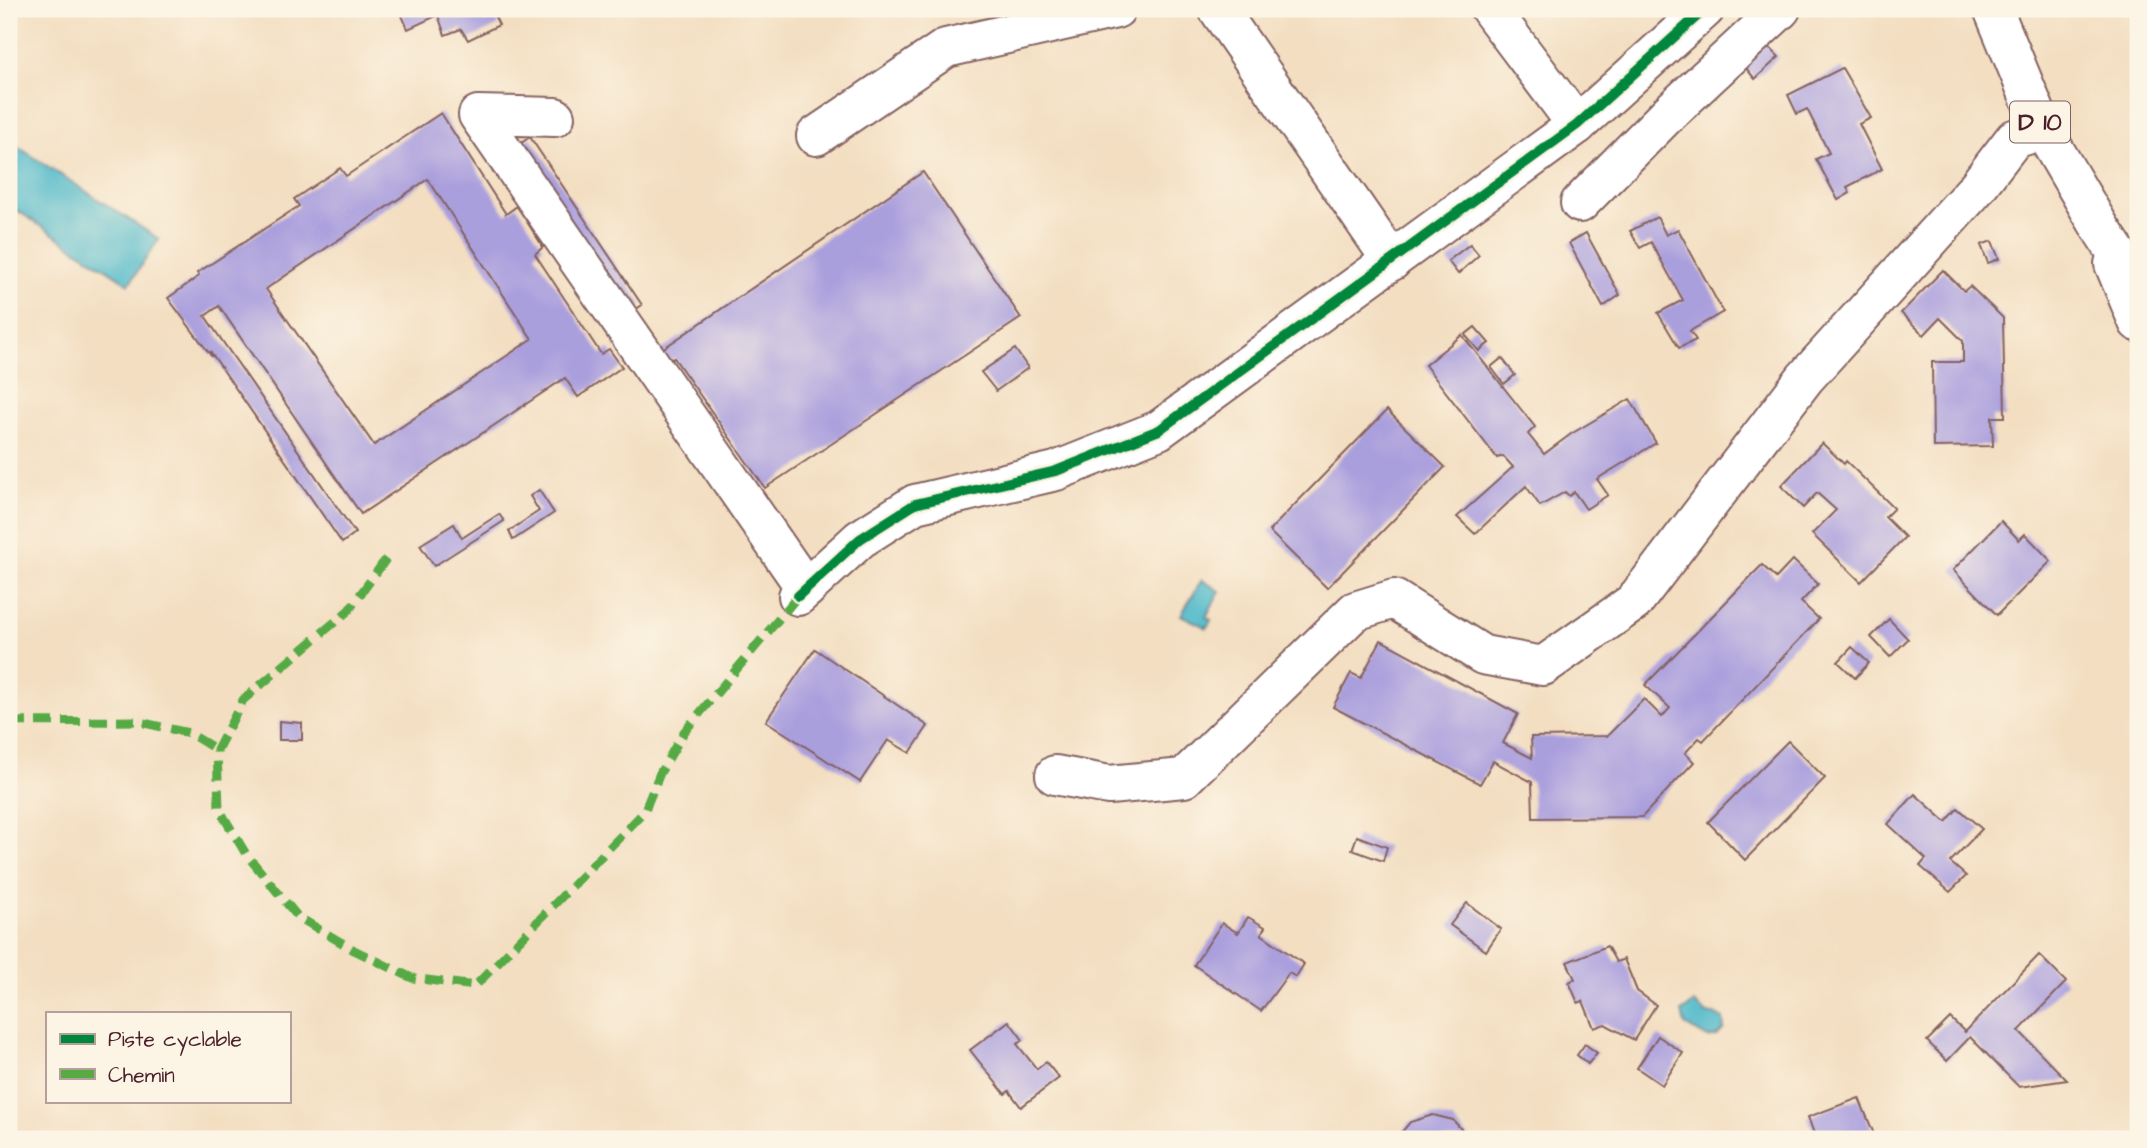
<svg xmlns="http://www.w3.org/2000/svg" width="2147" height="1148" viewBox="0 0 2147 1148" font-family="'Architects Daughter',sans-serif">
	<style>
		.water { fill: #4cb7c9; stroke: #4b6b7a; stroke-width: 2 }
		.building { fill: #aa9fdd; fill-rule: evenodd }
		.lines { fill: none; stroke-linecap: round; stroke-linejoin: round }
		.minor-casing { stroke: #856260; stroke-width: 42 }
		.major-casing { stroke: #856260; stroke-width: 42 }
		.minor { stroke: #fff; stroke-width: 38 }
		.major { stroke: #fff; stroke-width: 38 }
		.quiet { stroke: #57aa44; stroke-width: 9; stroke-dasharray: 18 9; stroke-linecap: butt }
		.cycleway-casing { stroke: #fcf5e5; stroke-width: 15 }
		.cycleway { stroke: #00873e; stroke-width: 10 }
		.labels { text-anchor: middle; stroke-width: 7; stroke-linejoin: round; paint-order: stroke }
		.shield { fill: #fcf5e5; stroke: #7f5f63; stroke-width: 2 }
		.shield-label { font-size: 24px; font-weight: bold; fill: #4a1f2b }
	</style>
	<rect width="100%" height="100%" fill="#fcf5e5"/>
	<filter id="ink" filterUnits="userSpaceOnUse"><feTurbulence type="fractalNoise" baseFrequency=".0143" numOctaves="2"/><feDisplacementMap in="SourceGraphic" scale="14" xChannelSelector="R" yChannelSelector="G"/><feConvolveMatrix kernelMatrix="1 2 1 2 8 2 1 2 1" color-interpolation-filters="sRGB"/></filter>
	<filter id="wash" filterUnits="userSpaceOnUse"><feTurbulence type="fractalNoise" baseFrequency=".00686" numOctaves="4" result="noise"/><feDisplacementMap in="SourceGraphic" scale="28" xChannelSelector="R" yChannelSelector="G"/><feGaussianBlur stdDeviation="1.57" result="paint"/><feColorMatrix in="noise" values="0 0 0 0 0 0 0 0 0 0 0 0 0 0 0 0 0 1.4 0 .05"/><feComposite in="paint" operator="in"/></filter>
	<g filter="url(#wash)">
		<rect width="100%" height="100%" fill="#f3dec1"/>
		<g class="water">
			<polygon points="9,141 159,239 129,284 9,205"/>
			<polygon points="1202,580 1220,591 1206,617 1211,620 1207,628 1181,615"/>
			<polygon points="1694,1003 1707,1014 1714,1014 1723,1019 1724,1029 1717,1036 1708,1038 1685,1025 1682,1012"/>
		</g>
		<g id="blocks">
			<g class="building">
				<polygon points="399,9 512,9 495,17 499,25 468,40 461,29 445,35 438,15 408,29"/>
				<polygon points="1763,41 1779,57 1755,79 1740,61"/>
				<polygon points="1842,68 1871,118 1859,124 1882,169 1847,187 1850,193 1838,200 1816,159 1829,153 1807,109 1797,114 1788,95"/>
				<path d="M441,113L506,214L517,206L543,247L535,254L601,354L609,349L622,367L578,397L565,378L361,514L219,306L205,316L355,533L342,543L210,351L212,357L168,298L199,276L197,273L299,206L294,199L340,168L346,176ZM428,179L532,339L374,445L266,289Z"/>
				<polygon points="530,137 642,305 628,315 514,148"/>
				<polygon points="923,172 1021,318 765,488 674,358 663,366 655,354"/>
				<polygon points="1657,217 1666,235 1678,229 1723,312 1690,331 1696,340 1679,348 1658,313 1683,300 1651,242 1640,248 1630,231"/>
				<polygon points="1586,233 1620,295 1603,307 1569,243"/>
				<polygon points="1992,241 1999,259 1988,263 1981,245"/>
				<polygon points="1470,244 1479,255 1458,274 1448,261"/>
				<polygon points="1943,270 1964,291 1970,286 2003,318 2005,417 1992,417 1993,446 1933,447 1932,362 1963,362 1963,341 1940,318 1924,335 1901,313"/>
				<polygon points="1475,327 1489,343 1479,351 1465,335"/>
				<polygon points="1462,335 1535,427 1528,434 1544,454 1571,434 1630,399 1656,443 1597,479 1608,495 1586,509 1574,492 1569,496 1565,492 1540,506 1526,486 1475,534 1457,517 1513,467 1503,456 1497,458 1425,365"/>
				<polygon points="1015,349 1028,368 996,391 981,372"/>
				<polygon points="1502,358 1515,375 1504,384 1491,367"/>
				<polygon points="1387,410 1445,467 1327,588 1269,531"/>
				<polygon points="1822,443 1844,464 1846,461 1894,508 1885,517 1905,537 1861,582 1812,534 1836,510 1817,493 1803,508 1781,486"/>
				<polygon points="539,490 554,513 513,540 509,531 539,511 530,496"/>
				<polygon points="499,514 504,521 434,566 420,545 454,524 462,538"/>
				<polygon points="2001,521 2019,540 2025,534 2051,561 1997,615 1953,570"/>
				<polygon points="1793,560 1818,584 1801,602 1819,619 1703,741 1699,738 1685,753 1694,762 1642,817 1533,818 1532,782 1493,761 1480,784 1333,707 1351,673 1361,678 1381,640 1518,714 1503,743 1532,758 1531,737 1607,736 1644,699 1662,717 1670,708 1645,685 1762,565 1776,578"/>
				<polygon points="1889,619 1908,639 1890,657 1871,637"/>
				<polygon points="1852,647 1869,663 1855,678 1838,662"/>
				<polygon points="815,649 928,726 910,753 888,740 860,782 766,721"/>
				<polygon points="279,721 302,723 302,740 279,740"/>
				<polygon points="1788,741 1825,778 1745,860 1708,822"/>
				<polygon points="1915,794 1946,822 1958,808 1982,829 1950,862 1966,876 1950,892 1920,866 1926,859 1888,824"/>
				<polygon points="1357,836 1387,847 1383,861 1352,850"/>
				<polygon points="1467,903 1501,929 1486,951 1450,925"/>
				<polygon points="1248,917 1265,927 1261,934 1304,964 1296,977 1289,973 1261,1011 1194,965 1222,923 1238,933"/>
				<polygon points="1607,946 1616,962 1624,959 1637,991 1656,1005 1634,1040 1605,1024 1594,1028 1583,1001 1578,1003 1569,982 1575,979 1567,962"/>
				<polygon points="2039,955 2066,982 2019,1031 2067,1080 2019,1087 1970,1037 1947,1061 1927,1041 1950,1018 1965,1032"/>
				<polygon points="1009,1021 1023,1040 1017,1044 1037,1069 1046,1062 1059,1078 1021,1107 1009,1091 1005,1094 970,1050"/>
				<polygon points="1658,1036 1683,1053 1662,1085 1637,1068"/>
				<polygon points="1585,1044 1597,1053 1588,1064 1577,1055"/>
				<polygon points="1859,1098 1874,1134 1858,1139 1816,1139 1808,1117"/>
				<polygon points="1433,1115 1453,1120 1470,1139 1396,1139 1410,1122"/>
			</g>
		</g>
	</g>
	<g filter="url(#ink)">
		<use href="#blocks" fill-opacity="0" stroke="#856260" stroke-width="2"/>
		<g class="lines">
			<g class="minor-casing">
				<g id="minor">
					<polyline points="1218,9 1392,261"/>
					<polyline points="1490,9 1577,125"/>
					<polyline points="555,117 478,115 806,589"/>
					<polyline points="816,136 946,48 1116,9"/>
					<polyline points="1580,203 1668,114 1781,9"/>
					<polyline points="798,596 860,539 915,504 1056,471 1159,430 1577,125 1705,9"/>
					<polyline points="1055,775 1109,785 1184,778 1355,611 1394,599 1483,655 1543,666 1634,602 1805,378 1974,191 2014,139 2043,130"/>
				</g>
			</g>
			<g class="major-casing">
				<g id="major">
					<polyline points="1993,9 2043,130 2101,229 2138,285"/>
					<polyline points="2114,264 2138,322"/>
				</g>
			</g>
			<use href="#minor" class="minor"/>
			<use href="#major" class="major"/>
			<g class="quiet">
				<polyline points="386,559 349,610 243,700 217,750 219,809 246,854 298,917 354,950 412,978 475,986 644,812 660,773 684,732 798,596"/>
				<polyline points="9,722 135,721 189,733 217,750"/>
			</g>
			<g class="cycleway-casing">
				<polyline id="cycleway" points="798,596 860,539 915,504 1056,471 1159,430 1577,125 1705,9"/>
			</g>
			<use href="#cycleway" class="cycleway"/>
		</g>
	</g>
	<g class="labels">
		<rect class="shield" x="2010" y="101.5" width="60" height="41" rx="5"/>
		<g class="shield-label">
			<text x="2040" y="130">D 10</text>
		</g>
	</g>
	<rect width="2147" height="1148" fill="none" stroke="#fcf5e5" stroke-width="35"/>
	<rect x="46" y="1012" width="245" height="91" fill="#fcf5e5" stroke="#b59f9b" stroke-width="2"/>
	<rect x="60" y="1034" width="35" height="10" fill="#00873e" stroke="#b59f9b" stroke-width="2"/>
	<text x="108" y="1046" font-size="21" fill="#4a1f2b">Piste cyclable</text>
	<rect x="60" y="1069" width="35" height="10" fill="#57aa44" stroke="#b59f9b" stroke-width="2"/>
	<text x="108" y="1082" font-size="21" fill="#4a1f2b">Chemin</text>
</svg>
